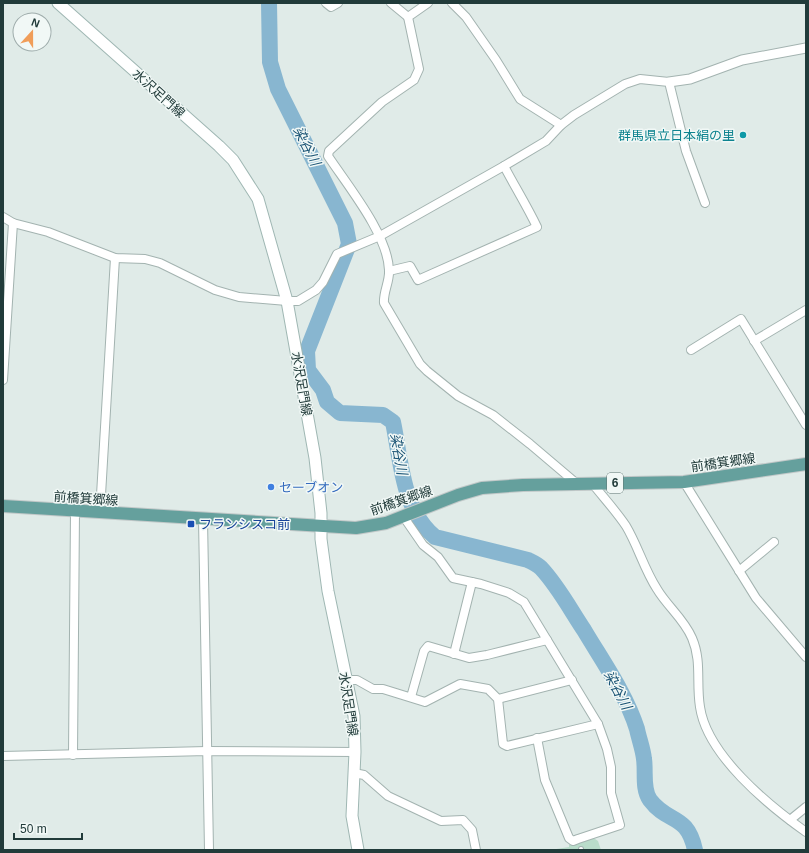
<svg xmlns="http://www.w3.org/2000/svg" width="809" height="853" viewBox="0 0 809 853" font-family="Helvetica,'Noto Sans JP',sans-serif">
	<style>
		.pitch { fill: #b9dcca }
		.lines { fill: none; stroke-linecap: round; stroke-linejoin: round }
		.river { stroke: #88b6d0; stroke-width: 16 }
		.service-casing { stroke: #a3b3b0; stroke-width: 6 }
		.minor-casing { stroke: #a3b3b0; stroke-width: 10 }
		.tertiary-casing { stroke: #a3b3b0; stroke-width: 11 }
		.secondary-casing { stroke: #9fb7b3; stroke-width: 13 }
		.primary-casing { stroke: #c1c8c8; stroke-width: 14 }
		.service { stroke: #fff; stroke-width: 4 }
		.minor { stroke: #fff; stroke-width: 8 }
		.tertiary { stroke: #fff; stroke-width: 9 }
		.secondary { stroke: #fff; stroke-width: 11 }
		.primary { stroke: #65a09d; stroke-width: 12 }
		.culture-dot { fill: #0f9aa8; stroke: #f1f8f6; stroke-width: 1.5 }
		.shop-dot { fill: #3f7fe0; stroke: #f1f8f6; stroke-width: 1.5 }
		.transit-dot { fill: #1a4fb4; stroke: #f1f8f6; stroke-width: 1.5 }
		.labels { text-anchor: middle; stroke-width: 3; stroke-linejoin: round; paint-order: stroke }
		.shield { fill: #f1f8f6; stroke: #5f7472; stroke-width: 1 }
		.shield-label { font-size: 12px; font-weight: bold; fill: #213b3a }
		.street-label { font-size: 13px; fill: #213b3a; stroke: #f1f8f6 }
		.culture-label { font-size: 13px; fill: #0d838f; stroke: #f1f8f6; text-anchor: end }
		.shop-label { font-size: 13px; fill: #366cbe; stroke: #f1f8f6; text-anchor: start }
		.transit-label { font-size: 13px; fill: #164399; stroke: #f1f8f6; text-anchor: start }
		.water-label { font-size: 14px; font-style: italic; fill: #1c5576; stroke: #f1f8f6 }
	</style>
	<rect width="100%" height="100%" fill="#e0ebe8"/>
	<polygon class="pitch" points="592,837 598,841 601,850 550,850 569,847 569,845"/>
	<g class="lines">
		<path class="river" d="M269,3L270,62L278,89L345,223L349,244L307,351L308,370L323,390L327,402L340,413L383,415L393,422C401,460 402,510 435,537L528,560C532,562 537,564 541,568C558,586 570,609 584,630C603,662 626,694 637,729C639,739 643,749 644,759C646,772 642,789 650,800C668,824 687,813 695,850"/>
		<g class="service-casing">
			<polyline id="service" points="581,849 581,850"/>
		</g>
		<g class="minor-casing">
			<g id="minor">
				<polyline points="326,3 331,7 338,3"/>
				<polyline points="391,3 408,17"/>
				<path d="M428,3L408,17L419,69L414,80L382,102L329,151L328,156C348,186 388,235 389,270C390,281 383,292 384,303L420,364L427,371L458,396L493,415L530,444L576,483"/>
				<polyline points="452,3 466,17 496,60 520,99 561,125"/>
				<polyline points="3,217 13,223 48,232 115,258 145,259 160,263 215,290 239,297 287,301 298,301 316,290 323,282 337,254 380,236 504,166 546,141 561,125 574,115 625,84 640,79 669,82 686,151 705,203"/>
				<path d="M389,271L410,266L418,280L537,227C527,206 515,187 504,166"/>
				<polyline points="754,341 806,310"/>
				<polyline points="691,350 741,319 806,425"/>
				<polyline points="3,380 13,223"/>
				<polyline points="684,482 756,598 806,657"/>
				<path d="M592,483C603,497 616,511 626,526C638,546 644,569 657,589C667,606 684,619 692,638C702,661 696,683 700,707C707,755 768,805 806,832"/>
				<polyline points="100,512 115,258"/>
				<polyline points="403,516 423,545 438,557 453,578 481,584 509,593 524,602 598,724 607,749 611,767 611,793 620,825 578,839 573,841 569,838 545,780 537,738"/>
				<polyline points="203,519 209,850"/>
				<polyline points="739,571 774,542"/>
				<polyline points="454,654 472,582"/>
				<polyline points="346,680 357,680 373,689 383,689 425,702 460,684 488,689 498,699 503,744 507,746 598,724"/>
				<polyline points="411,697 424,651 428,646 469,658 487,655 547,640"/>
				<polyline points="498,699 572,680"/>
				<polyline points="73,755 75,511"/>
				<polyline points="3,756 207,751 355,752"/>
				<polyline points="354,773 364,775 388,796 441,821 463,820 472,830 476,850"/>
				<polyline points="790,820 806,807"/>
			</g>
		</g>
		<g class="tertiary-casing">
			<polyline id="tertiary" points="669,82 690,79 742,60 806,48"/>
		</g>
		<g class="secondary-casing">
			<polyline id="secondary" points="58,3 219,146 233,160 258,199 287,301 315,458 321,513 321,539 328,591 354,716 355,752 352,816 358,850"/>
		</g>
		<g class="primary-casing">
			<polyline id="primary" points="3,506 356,528 386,523 458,495 482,488 523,485 684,482 806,464"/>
		</g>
		<use href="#service" class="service"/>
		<use href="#minor" class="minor"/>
		<use href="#tertiary" class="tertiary"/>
		<use href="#secondary" class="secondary"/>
		<use href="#primary" class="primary"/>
	</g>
	<circle class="culture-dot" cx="743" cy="135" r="4"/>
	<circle class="shop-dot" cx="271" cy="487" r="4"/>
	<rect class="transit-dot" x="187" y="520" width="8" height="8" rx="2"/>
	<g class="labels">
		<rect class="shield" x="607" y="473" width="16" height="20" rx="3"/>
		<g class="shield-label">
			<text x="615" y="487">6</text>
		</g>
		<g class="street-label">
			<text transform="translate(159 93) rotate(42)" y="5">水沢足門線</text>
			<text transform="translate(302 384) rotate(80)" y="5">水沢足門線</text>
			<text transform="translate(723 462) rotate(-8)" y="5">前橋箕郷線</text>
			<text transform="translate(86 498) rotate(4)" y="5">前橋箕郷線</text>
			<text transform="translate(401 500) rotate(-19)" y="5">前橋箕郷線</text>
			<text transform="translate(349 704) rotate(81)" y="5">水沢足門線</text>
		</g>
		<g class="culture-label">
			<text x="735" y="140">群馬県立日本絹の里</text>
		</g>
		<g class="shop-label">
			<text x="279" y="492">セーブオン</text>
		</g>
		<g class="transit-label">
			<text x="199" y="529">フランシスコ前</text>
		</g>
		<g class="water-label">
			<text transform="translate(307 146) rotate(63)" y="5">染谷川</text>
			<text transform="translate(399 454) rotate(80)" y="5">染谷川</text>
			<text transform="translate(618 690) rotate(62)" y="5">染谷川</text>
		</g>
	</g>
	<rect width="809" height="853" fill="none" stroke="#213b3a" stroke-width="8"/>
	<g transform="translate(32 32) rotate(21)"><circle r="19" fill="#f1f8f6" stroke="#9eacab"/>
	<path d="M0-3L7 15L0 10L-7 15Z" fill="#f09d59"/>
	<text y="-6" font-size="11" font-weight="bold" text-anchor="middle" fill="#213b3a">N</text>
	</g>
	<path d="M14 833v6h68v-6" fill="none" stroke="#213b3a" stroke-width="2"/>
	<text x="20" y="833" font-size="12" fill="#213b3a" stroke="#f1f8f6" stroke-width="3" paint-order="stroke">50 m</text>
</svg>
